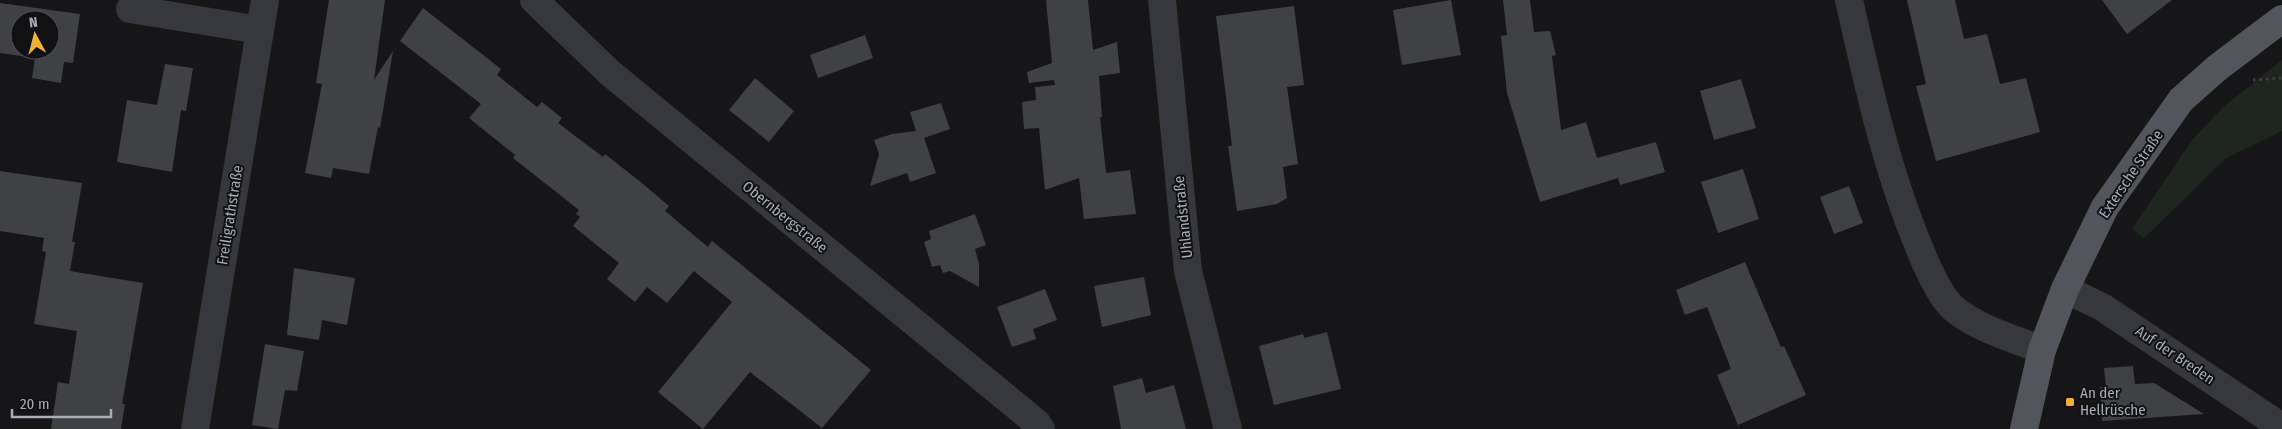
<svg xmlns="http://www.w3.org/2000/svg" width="2282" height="429" viewBox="0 0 2282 429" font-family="'Fira Sans Condensed',sans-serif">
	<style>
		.green { fill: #1e261f }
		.building { fill: #404145; fill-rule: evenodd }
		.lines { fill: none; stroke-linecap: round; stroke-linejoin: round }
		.path { stroke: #3d3f44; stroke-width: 3; stroke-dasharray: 2.5 4; stroke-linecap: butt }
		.minor { stroke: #37383d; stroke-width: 28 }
		.major { stroke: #53555c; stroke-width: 28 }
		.poi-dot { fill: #f2b134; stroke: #111113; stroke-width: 2 }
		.labels { text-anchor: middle; stroke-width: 4; stroke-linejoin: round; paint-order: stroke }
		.street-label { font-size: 15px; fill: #a8adb8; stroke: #111113 }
		.poi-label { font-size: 15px; fill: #a8adb8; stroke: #111113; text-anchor: start }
	</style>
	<rect width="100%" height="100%" fill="#161618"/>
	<polygon class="green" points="2282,60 2282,131 2225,159 2144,238 2132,229 2192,140 2223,107"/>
	<g class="building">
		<polygon points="329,0 385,0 374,80 393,51 380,128 378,127 369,174 333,168 331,178 305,173 322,84 316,83"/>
		<polygon points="1046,0 1088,0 1093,50 1117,42 1120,73 1099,76 1102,117 1100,117 1106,173 1130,170 1136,214 1084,219 1079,178 1045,190 1039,128 1024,129 1022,102 1036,100 1035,87 1055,85 1054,80 1029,83 1027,72 1052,63"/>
		<polygon points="1451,0 1461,55 1402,65 1393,10"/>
		<polygon points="1503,0 1530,0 1534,32 1550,31 1556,55 1552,56 1561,130 1586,122 1597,158 1656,142 1665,172 1620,185 1618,178 1540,202 1507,93 1501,36 1507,35"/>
		<polygon points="1907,0 1955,0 1964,39 1987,34 2000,84 2026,78 2040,132 1936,161 1916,86 1926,84"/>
		<polygon points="2102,0 2172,0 2127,34"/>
		<path d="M0,3L80,14L73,63L64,62L61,83L32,78L35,58L0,53ZM20,20H50V50H20Z"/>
		<polygon points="1294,6 1304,85 1287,87 1298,164 1283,167 1287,198 1277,204 1237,211 1228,146 1232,146 1216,16"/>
		<polygon points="423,8 501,69 497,75 537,107 542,102 562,118 558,123 603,157 605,154 643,184 669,206 665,211 708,247 712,241 871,370 822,428 750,372 703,429 658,392 732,302 694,271 667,303 647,287 635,302 607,279 619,263 573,226 580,217 576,214 579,210 513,158 515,155 469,118 481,104 400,41"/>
		<polygon points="865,35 873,58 818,78 810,55"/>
		<polygon points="165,64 193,68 186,111 181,110 172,172 117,162 127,100 157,105"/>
		<polygon points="755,78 794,111 769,142 729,110"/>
		<polygon points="1741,79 1756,128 1714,140 1700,91"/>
		<polygon points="941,103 950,129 924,138 936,173 910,182 907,173 870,186 879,154 874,140 892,134 916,131 910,112"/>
		<polygon points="1743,169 1759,219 1718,233 1701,182"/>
		<polygon points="0,171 82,183 72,242 75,242 70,271 143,283 122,404 125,404 121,429 51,429 58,382 69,384 77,331 34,324 46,252 42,251 44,238 0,231"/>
		<polygon points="1849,186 1863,223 1834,234 1820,197"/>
		<polygon points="975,214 986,245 975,249 979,264 979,287 950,271 943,273 940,265 932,267 924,242 931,239 929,231"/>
		<polygon points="1745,262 1781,347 1784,346 1806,395 1738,425 1717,375 1731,369 1707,307 1685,315 1676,290"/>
		<polygon points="294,268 355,278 347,325 322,320 319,340 287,335"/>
		<polygon points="1144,277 1151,315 1102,327 1094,286"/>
		<polygon points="1045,289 1057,320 1033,329 1036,339 1012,347 997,307"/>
		<polygon points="1327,332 1341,389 1274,405 1259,346 1303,334 1304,338"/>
		<polygon points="265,344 304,351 297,391 285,390 278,429 252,425"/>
		<polygon points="2133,366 2135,384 2154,383 2204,414 2102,421 2100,387 2106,387 2104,368"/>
		<polygon points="1142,378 1146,393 1174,385 1186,429 1121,429 1113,386"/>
	</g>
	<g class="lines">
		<polyline class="path" points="2253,80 2282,78"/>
		<g class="minor">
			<polyline points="534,0 610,73 1037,423 1041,429"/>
			<polyline points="1162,0 1188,271 1228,429"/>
			<path d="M1849,0C1868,85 1887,172 1921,252C1928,269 1940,296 1953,308C1978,329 2012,338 2042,350"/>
			<polyline points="130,9 260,30"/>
			<polyline points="2065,289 2102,307 2282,427"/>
			<polyline points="195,429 265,0"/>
		</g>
		<polyline class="major" points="2024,429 2042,350 2065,289 2105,207 2181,100 2217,68 2282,19"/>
	</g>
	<rect class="poi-dot" x="2065" y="397" width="10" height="10" rx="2.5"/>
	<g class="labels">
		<g class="street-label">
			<text transform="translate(2131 174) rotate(-56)" y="5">Extersche Straße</text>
			<text transform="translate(230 215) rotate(-81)" y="5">Freiligrathstraße</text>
			<text transform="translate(785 217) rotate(39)" y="5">Obernbergstraße</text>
			<text transform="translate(1183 217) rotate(-96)" y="5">Uhlandstraße</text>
			<text transform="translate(2175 355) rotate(34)" y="5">Auf der Breden</text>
		</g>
		<g class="poi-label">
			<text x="2080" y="398">An der<tspan x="2080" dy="17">Hellrüsche</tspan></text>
		</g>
	</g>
	<g transform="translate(35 35) rotate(353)"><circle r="24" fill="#111113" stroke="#4d4f55"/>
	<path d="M0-4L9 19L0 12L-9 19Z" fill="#f2b134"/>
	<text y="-8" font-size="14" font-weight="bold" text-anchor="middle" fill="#a8adb8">N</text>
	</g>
	<path d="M12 409v8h99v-8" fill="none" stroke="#a8adb8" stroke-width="2.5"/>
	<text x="20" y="409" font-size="15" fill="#a8adb8" stroke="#111113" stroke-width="4" paint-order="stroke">20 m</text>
</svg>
